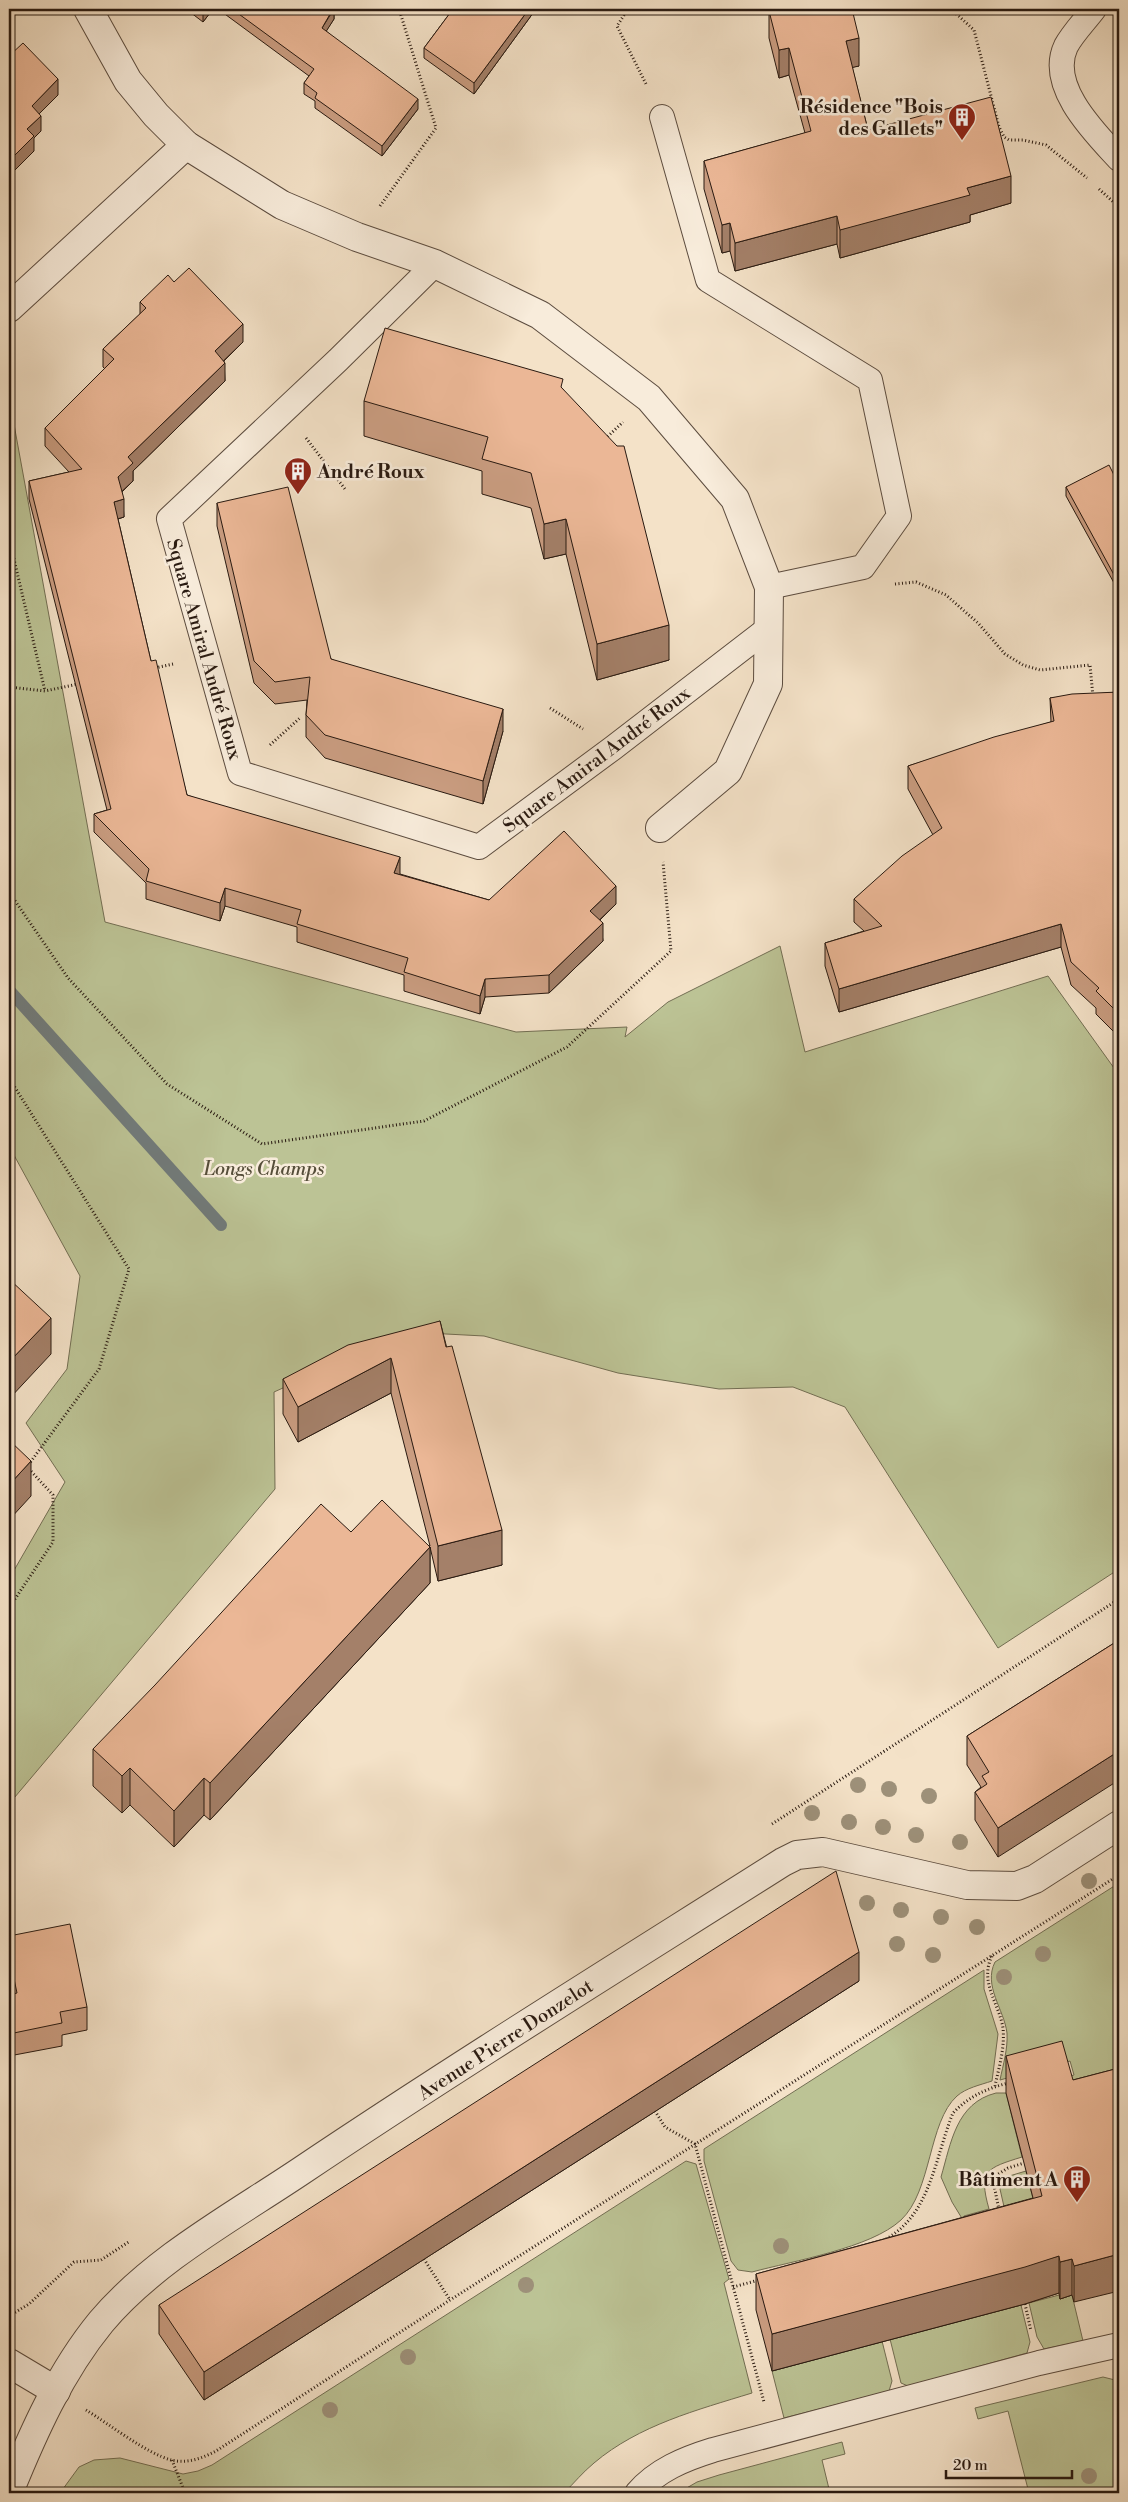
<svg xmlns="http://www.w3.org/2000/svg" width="1128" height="2502" viewBox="0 0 1128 2502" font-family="'Libre Bodoni',serif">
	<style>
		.green { fill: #bcc395; stroke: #726e53 }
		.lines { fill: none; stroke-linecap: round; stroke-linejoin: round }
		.stream { stroke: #717b7b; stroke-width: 12 }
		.service-casing { stroke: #5c4c3f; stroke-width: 26 }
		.pedestrian-casing { stroke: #5c4c3f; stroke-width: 30 }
		.minor-casing { stroke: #5c4c3f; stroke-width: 30 }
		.path { stroke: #291a11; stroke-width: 3; stroke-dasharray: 1 2.5; stroke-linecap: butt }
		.service { stroke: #f8ecdb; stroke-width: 24 }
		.pedestrian { stroke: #f8ecdb; stroke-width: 28 }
		.minor { stroke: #f8ecdb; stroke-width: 28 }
		.tree { fill: #9d9079 }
		.wall { fill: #ca9d81; stroke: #291a11 }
		.shaded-wall { fill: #a48069; stroke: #291a11 }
		.building { fill: #ebb796; stroke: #291a11 }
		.labels { text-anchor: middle; stroke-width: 5; stroke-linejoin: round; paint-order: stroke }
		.poi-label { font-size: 19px; font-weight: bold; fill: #291a11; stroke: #f8ecdb; text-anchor: end }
		.street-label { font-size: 19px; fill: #291a11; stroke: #f8ecdb }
		.park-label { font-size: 19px; font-style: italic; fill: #554d39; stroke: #f8ecdb }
	</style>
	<rect width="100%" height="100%" fill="#f4e2c8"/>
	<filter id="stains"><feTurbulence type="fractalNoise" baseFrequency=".004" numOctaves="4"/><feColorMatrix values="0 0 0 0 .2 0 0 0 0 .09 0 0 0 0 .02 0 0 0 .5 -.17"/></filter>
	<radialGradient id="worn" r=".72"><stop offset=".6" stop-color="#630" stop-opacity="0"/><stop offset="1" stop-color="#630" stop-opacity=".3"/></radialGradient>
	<g class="green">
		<polygon points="9,397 105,922 516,1032 627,1027 625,1037 668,1002 780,946 805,1052 1048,976 1119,1075 1119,1569 998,1648 845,1407 793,1387 719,1389 618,1373 484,1336 408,1332 274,1392 275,1489 9,1804 9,1579 65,1482 26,1423 67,1369 80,1276 9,1146"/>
		<path d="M1119,1883V2105L1062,2078L1074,2075L1070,2061L1000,2080C1003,2065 1008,2049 1007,2033C1004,2009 983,1986 995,1962Z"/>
		<path d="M984,1970V1989L998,2034L992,2081C980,2085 966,2088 957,2096C928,2122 932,2191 901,2220C871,2248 793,2261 752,2272L738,2270L731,2261L704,2161V2149Z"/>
		<path d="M996,2093H1006L1022,2157C987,2168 978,2170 989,2209L964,2216L966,2225L952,2202L941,2177C951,2143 956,2103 996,2093Z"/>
		<path d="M686,2161L696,2164L729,2279L724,2283L752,2393C697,2410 639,2425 594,2463C583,2472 574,2483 564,2493H60L79,2467L94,2460L120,2458L183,2474L198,2471L212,2465Z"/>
		<polygon points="1026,2171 1042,2234 1012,2242 1000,2189 1006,2177"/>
		<polygon points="1059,2295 1060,2299 1072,2295 1083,2341 1044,2349 1037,2337 1029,2303"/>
		<polygon points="1021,2305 1030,2342 1027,2353 908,2386 901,2383 890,2339"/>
		<polygon points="882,2341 892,2381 889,2391 784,2418 772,2371"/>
		<polygon points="1103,2377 1119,2381 1119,2493 1029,2493 1008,2411 978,2419 975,2408"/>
		<polygon points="842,2442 845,2454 822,2460 830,2493 678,2493 697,2482 719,2475"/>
	</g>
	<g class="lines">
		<polyline class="stream" points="9,990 221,1225"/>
		<g class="service-casing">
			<g id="service">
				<path d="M1094,9C1085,21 1073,33 1066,46C1047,86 1095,133 1119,159"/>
				<polyline points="662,117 708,280 870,380 899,516 863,567 769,587"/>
				<polyline points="435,264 338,360 169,519 240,773 479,847 613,748 770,627"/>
				<path d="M637,2493C657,2470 684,2459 713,2450L1039,2363L1119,2345"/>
			</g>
		</g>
		<g class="pedestrian-casing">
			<polyline id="pedestrian" points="9,2363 56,2391"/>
		</g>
		<g class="minor-casing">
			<g id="minor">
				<polyline points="88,9 128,81 156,115 186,145 282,205 357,237 435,264 540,315 649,398 735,499 769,587 768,684 728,771 660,828"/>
				<polyline points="9,308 186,145"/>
				<path d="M9,2492C33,2433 60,2372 101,2322C153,2260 234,2216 301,2171C459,2065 622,1964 783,1862L797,1855L823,1852L967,1885L1017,1886L1035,1879L1119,1825"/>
			</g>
		</g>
		<g class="path">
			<polyline points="628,9 617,26 647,86"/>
			<polyline points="951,9 974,30 999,127 1004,137 1009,140 1023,140 1046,145 1087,178"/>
			<polyline points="1099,189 1119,207"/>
			<polyline points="380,206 436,128 399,9"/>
			<polyline points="306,438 345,489"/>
			<polyline points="605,439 623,422"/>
			<polyline points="9,538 45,691"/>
			<polyline points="895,584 916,582 946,595 978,623 1005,654 1023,665 1040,670 1090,665 1093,697"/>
			<polyline points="155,668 173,664"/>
			<polyline points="9,687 45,691 78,684"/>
			<polyline points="550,708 583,729"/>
			<polyline points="270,745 301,717"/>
			<polyline points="9,892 68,978 167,1084 262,1144 424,1121 567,1047 671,951 663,862"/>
			<polyline points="9,1078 129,1269 99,1369 29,1464"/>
			<polyline points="9,1608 53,1542 53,1495 29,1469"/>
			<polyline points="772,1824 1119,1599"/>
			<path d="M992,1956C979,1982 999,2003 1003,2028C1005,2048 999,2067 995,2086"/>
			<polyline points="653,2108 665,2127 695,2144 764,2402"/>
			<polyline points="999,2210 994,2185 995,2176 1008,2168 1024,2163"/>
			<path d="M886,2239C931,2214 935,2157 953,2113C968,2097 987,2088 1009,2083"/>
			<polyline points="422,2256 450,2300"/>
			<polyline points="733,2287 759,2280"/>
			<polyline points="1025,2304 1031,2331"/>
			<polyline points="9,2316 29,2304 74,2262 101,2260 130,2241"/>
			<path d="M86,2410C109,2424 146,2453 171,2460C187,2464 203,2458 216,2451L450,2300L1119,1875"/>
			<polyline points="172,2460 185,2493"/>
		</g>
		<use href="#service" class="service"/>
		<use href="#pedestrian" class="pedestrian"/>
		<use href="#minor" class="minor"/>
	</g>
	<g class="tree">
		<circle cx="858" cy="1785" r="8"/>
		<circle cx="889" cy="1789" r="8"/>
		<circle cx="929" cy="1796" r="8"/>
		<circle cx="812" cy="1813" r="8"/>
		<circle cx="849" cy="1822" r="8"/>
		<circle cx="883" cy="1827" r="8"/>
		<circle cx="916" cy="1835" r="8"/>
		<circle cx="960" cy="1842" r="8"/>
		<circle cx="1089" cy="1881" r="8"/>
		<circle cx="867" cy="1903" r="8"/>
		<circle cx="901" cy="1910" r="8"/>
		<circle cx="941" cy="1917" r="8"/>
		<circle cx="977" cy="1927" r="8"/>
		<circle cx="897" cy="1944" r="8"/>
		<circle cx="1043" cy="1954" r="8"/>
		<circle cx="933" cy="1955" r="8"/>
		<circle cx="1004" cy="1977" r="8"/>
		<circle cx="781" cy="2246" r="8"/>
		<circle cx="526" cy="2285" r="8"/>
		<circle cx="408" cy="2357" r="8"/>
		<circle cx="330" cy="2410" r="8"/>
		<circle cx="1089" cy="2476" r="8"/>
	</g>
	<g class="wall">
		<polygon points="186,9 213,9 203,22"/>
		<polygon points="218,9 334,9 334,19 326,31 418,109 382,156 315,108 315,101 304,94 304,83 309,76"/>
		<polygon points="453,9 536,9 474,94 424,58 424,48"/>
		<polygon points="769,11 859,66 852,67 868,130 1011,203 970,215 970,222 840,258 837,244 735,271 730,251 722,253 704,189 704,161 805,133 789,75 779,78 769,38"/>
		<polygon points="174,282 243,342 224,361 225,381 133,471 133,481 122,492 124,517 118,519 151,661 187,795 400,874 489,900 616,904 600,920 603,941 549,993 485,997 480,1014 404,991 404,975 297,942 297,927 225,906 220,921 146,899 146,883 94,832 94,814 107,810 29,499 29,481 69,472 45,446 45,428 105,369 103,367 103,349 140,314 140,302"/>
		<polygon points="563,389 669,660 597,680 566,554 544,559 531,508 482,494 482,471 364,436 364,401"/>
		<polygon points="1119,485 1119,592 1066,496 1066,487"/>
		<polygon points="217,503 331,659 503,731 483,804 325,758 306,737 306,715 307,700 275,704 254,683 217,526"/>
		<polygon points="1119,692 1119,1037 1096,1014 1096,1008 1071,985 1061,947 839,1012 825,966 825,943 864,931 854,922 854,899 933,835 908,789 908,766 1051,722 1050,698"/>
		<polygon points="440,1321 502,1565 438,1581 430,1547 430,1583 210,1820 204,1815 174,1847 130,1805 122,1813 93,1786 93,1749 351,1532 430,1546 391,1393 298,1442 283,1414 283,1379"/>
		<polygon points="1119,1640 998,1857 975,1820 975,1792 981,1787 967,1765 967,1736"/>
		<polygon points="9,1936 87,2007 87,2030 62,2035 62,2046 9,2056 9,1995 12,1994 9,1978"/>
		<polygon points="859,1981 204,2400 159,2334 159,2305"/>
		<polygon points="1006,2056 1073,2080 1119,2068 1074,2302 1072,2295 1060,2299 1059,2293 1025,2304 772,2371 756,2310 756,2274 1033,2198 1006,2093"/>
	</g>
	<g class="shaded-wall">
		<polygon points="206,9 213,9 203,22 203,12"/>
		<polygon points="334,9 334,19 322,38 322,28"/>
		<polygon points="529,9 536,9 474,94 474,83"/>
		<polygon points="859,38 859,66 846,69 846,41"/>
		<polygon points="789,48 789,75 779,78 779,50"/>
		<polygon points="58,79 58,95 32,121 32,106"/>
		<polygon points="418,99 418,109 382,156 382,146"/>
		<polygon points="41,116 41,131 34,138 34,151 9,176 9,161 27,129"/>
		<polygon points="1011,176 1011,203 970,215 970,222 840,258 840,230 967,188"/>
		<polygon points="837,216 837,244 735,271 735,243"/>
		<polygon points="730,223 730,251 722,253 722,225"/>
		<polygon points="243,324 243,342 215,369 215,351"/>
		<polygon points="225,363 225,381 133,471 133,481 118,495 118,477 128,457"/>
		<polygon points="124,499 124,517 114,520 114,502"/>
		<polygon points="566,519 566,554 544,559 544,524"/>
		<polygon points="669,625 669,660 597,680 597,644"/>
		<polygon points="503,709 503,731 483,804 483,781"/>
		<polygon points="400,857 400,875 394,873"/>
		<polygon points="616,886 616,904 590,929 590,911"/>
		<polygon points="225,888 225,906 220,921 220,903"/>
		<polygon points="603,923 603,941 549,993 549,975"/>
		<polygon points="1061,924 1061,947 839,1012 839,989"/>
		<polygon points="485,979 485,997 480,1014 480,996"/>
		<polygon points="51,1318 51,1354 9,1399 9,1362"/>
		<polygon points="391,1358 391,1393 298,1442 298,1407"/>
		<polygon points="31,1461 31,1496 9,1520 9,1485"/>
		<polygon points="502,1530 502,1565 438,1581 438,1546"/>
		<polygon points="430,1547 430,1583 210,1820 210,1783"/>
		<polygon points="1119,1751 1119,1780 998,1857 998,1828"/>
		<polygon points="130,1768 130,1805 122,1813 122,1776"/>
		<polygon points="204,1778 204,1815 174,1847 174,1811"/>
		<polygon points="859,1952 859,1981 204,2400 204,2372"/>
		<polygon points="1119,2254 1119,2291 1074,2302 1074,2266"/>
		<polygon points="1059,2256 1059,2293 1025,2304 772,2371 772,2334"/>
		<polygon points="1072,2259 1072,2295 1060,2299 1060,2262"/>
	</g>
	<g class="building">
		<polygon points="199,9 206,9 203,12"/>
		<polygon points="232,9 333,9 322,28 418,99 382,146 315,98 317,93 304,83 314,69"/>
		<polygon points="453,9 529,9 474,83 424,48"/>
		<polygon points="776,9 852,9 859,38 846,41 868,130 991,97 1011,176 967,188 970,195 840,230 837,216 735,243 730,223 722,225 704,161 811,131 789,48 779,50 769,11"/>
		<polygon points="23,43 58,79 32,106 41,116 27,129 34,136 9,161 9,56"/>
		<polygon points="189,268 243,324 215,351 225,363 128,457 133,463 118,477 124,499 114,502 151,661 156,660 187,795 400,857 394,873 489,900 564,831 616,886 590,911 603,923 549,975 485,979 480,996 404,972 408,958 297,924 301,910 225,888 220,903 146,881 149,869 94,814 111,809 29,481 82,469 45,428 114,359 103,349 146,308 140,302 168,275 174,282"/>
		<polygon points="385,328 563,379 561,387 617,446 624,446 669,625 597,644 566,519 544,524 531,473 482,459 488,437 364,401"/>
		<polygon points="1109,465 1119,485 1119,584 1066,487"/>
		<polygon points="288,487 331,659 503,709 483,781 325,735 306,715 310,677 275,682 254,661 217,503"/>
		<polygon points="1119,692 1119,1014 1096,991 1099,988 1071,962 1061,924 839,989 825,943 882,926 854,899 902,856 942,828 908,766 994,737 1054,721 1050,698 1072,694"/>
		<polygon points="9,1279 51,1318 9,1362"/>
		<polygon points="440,1321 446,1347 452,1346 502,1530 438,1546 391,1358 298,1407 283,1379 348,1345"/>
		<polygon points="9,1440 31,1461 9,1485"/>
		<polygon points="382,1500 430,1547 210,1783 204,1778 174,1811 130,1768 122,1776 93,1749 155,1685 321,1504 351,1532"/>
		<polygon points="1119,1640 1119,1751 998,1828 975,1792 987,1784 982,1776 989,1772 967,1736"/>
		<polygon points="836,1871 859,1952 204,2372 159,2305"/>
		<polygon points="70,1924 87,2007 60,2012 62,2023 9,2034 9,1995 17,1993 9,1955 9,1936"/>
		<polygon points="1062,2041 1073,2080 1119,2068 1119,2254 1074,2266 1072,2259 1060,2262 1059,2256 1025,2267 772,2334 756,2274 1042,2196 1006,2056"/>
	</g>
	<defs>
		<g id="building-pin" transform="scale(1.4375)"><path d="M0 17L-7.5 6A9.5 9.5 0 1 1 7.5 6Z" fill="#8f2418" stroke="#f8ecdb"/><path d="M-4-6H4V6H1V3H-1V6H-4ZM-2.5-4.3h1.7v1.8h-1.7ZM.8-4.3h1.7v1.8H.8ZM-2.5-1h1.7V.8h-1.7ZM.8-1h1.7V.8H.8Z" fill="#fff"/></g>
	</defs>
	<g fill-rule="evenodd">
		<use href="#building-pin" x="962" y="117"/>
		<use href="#building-pin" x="298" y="471"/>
		<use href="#building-pin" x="1077" y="2179"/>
	</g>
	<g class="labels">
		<g class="poi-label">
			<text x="943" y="113">Résidence "Bois<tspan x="943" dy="22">des Gallets"</tspan></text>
			<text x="317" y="478" text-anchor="start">André Roux</text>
			<text x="1058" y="2186">Bâtiment A</text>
		</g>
		<g class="street-label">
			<text transform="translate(205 649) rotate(74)" y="7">Square Amiral André Roux</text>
			<text transform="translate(596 759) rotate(-37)" y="7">Square Amiral André Roux</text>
			<text transform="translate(505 2039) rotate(-33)" y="7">Avenue Pierre Donzelot</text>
		</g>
		<g class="park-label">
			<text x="264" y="1175">Longs Champs</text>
		</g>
	</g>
	<rect width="1128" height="2502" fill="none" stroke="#f4e2c8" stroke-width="30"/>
	<rect x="10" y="10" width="1108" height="2482" fill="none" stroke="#291a11" stroke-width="2.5"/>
	<rect x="15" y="15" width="1098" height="2472" fill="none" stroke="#291a11"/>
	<path d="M946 2470v8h126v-8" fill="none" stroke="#291a11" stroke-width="2.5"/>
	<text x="953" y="2470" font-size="15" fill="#291a11" stroke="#f8ecdb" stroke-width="4" paint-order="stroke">20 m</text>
	<rect width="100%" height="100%" filter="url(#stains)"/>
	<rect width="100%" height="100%" fill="url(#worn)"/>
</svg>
